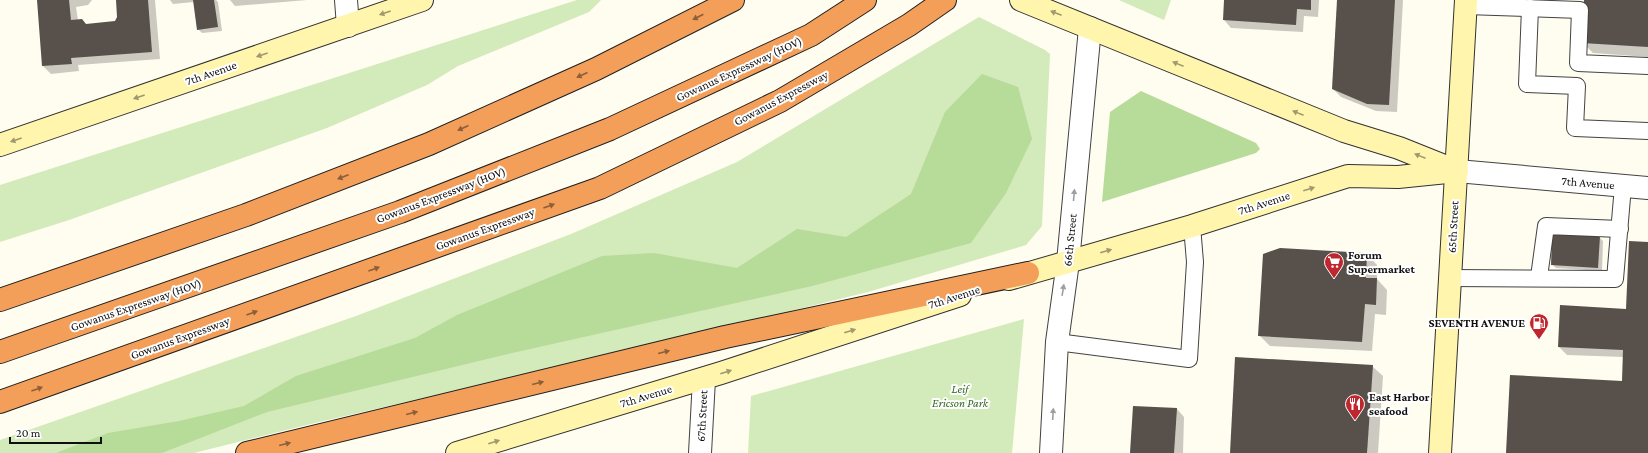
<svg xmlns="http://www.w3.org/2000/svg" width="1648" height="453" viewBox="0 0 1648 453" font-family="'Crimson Pro',serif">
	<style>
		.green { fill: #d3eaba }
		.forest { fill: #b7db99 }
		.shadow { fill: #0003 }
		.building { fill: #57504b }
		.lines { fill: none; stroke-linecap: round; stroke-linejoin: round }
		.lane-casing { stroke: #424242; stroke-width: 18 }
		.street-casing { stroke: #424242; stroke-width: 24 }
		.secondary-casing { stroke: #313131; stroke-width: 24 }
		.highway-casing { stroke: #202020; stroke-width: 24 }
		.lane { stroke: #fff; stroke-width: 16 }
		.street { stroke: #fff; stroke-width: 22 }
		.secondary { stroke: #fff5ac; stroke-width: 22 }
		.highway { stroke: #f49f59; stroke-width: 22 }
		.oneway { fill: #9f996d }
		.oneway2 { fill: #8d5e38 }
		.oneway3 { fill: #9f9f9f }
		.labels { text-anchor: middle; stroke-width: 4; stroke-linejoin: round; paint-order: stroke }
		.street-label { font-size: 12px; fill: #0f0f0f; stroke: #fff }
		.poi-label { font-size: 12px; font-weight: bold; fill: #0f0f0f; stroke: #fff; text-anchor: start }
		.park-label { font-size: 12px; font-style: italic; fill: #2e671e; stroke: #fff }
	</style>
	<rect width="100%" height="100%" fill="#fffcf0"/>
	<g class="green">
		<polygon points="577,0 601,0 589,12 458,66 427,85 327,128 69,220 0,242 0,185"/>
		<polygon points="1119,0 1171,0 1164,20"/>
		<polygon points="979,17 1045,50 1050,54 1042,226 1026,245 868,292 599,358 319,422 194,453 0,453 0,440 356,316 571,234 737,162"/>
		<polygon points="1024,319 1012,453 748,453 751,396"/>
	</g>
	<g class="forest">
		<polygon points="982,74 1018,87 1032,139 1006,193 971,243 812,286 512,353 267,412 162,453 56,453 108,433 179,421 244,406 296,376 415,338 457,315 602,256 654,253 737,268 797,229 846,237 911,194 945,112"/>
		<polygon points="1141,91 1256,143 1260,149 1256,153 1102,202 1110,112"/>
	</g>
	<g class="shadow">
		<polygon points="38,0 92,0 88,5 76,7 78,20 86,25 116,22 118,17 117,0 155,0 160,59 78,65 79,71 51,74 43,66"/>
		<polygon points="170,0 216,0 218,2 222,31 202,33 198,29 194,2 173,4"/>
		<polygon points="230,0 307,0 235,6"/>
		<polygon points="1225,0 1319,0 1318,17 1304,16 1303,32 1231,28 1224,20"/>
		<polygon points="1338,0 1403,0 1397,112 1376,111 1341,97 1333,89"/>
		<polygon points="1585,0 1648,0 1648,57 1593,53 1583,43"/>
		<polygon points="1599,237 1603,241 1602,271 1556,268 1552,264"/>
		<polygon points="1648,243 1648,453 1507,453 1623,382 1624,357 1567,355 1559,347 1627,311"/>
		<polygon points="1280,249 1367,254 1377,265 1377,279 1387,290 1386,315 1375,314 1372,351 1270,346 1259,335"/>
		<polygon points="1372,366 1383,376 1378,453 1231,453"/>
		<polygon points="1177,409 1184,417 1183,453 1131,453"/>
	</g>
	<g class="building">
		<polygon points="37,0 69,0 71,20 82,19 86,24 115,21 117,17 116,0 148,0 152,52 71,58 72,64 42,66"/>
		<polygon points="193,0 214,0 218,27 197,30"/>
		<polygon points="1224,0 1311,0 1311,10 1297,9 1296,25 1223,20"/>
		<polygon points="1337,0 1395,0 1389,105 1367,104 1332,89"/>
		<polygon points="1584,0 1648,0 1648,47 1582,43"/>
		<polygon points="1552,233 1600,236 1598,268 1551,265"/>
		<polygon points="1629,241 1648,242 1648,453 1506,453 1510,375 1622,381 1623,350 1558,347 1560,305 1626,309"/>
		<polygon points="1280,248 1367,253 1366,278 1377,278 1376,305 1365,304 1362,342 1258,336 1263,254"/>
		<polygon points="1235,357 1373,365 1367,453 1230,453"/>
		<polygon points="1133,406 1177,408 1174,453 1130,453"/>
	</g>
	<g class="lines">
		<g class="lane-casing">
			<g id="lane">
				<polyline points="1466,6 1580,10 1578,63 1648,66"/>
				<polyline points="1530,8 1527,84 1577,86 1575,128 1648,131"/>
				<polyline points="1539,277 1546,226 1620,229"/>
				<polyline points="1450,278 1615,279 1623,186"/>
				<polyline points="1057,342 1189,359 1195,262 1192,226"/>
			</g>
		</g>
		<g class="street-casing">
			<g id="street">
				<polyline points="346,0 348,26"/>
				<polyline points="1457,171 1648,188"/>
				<polyline points="700,453 704,379"/>
				<polyline points="1051,453 1057,342 1068,262 1090,28"/>
			</g>
		</g>
		<g class="secondary-casing">
			<g id="secondary">
				<polyline points="1021,0 1344,131 1399,148 1454,170"/>
				<polyline points="0,145 422,0"/>
				<polyline points="1009,279 1192,226 1348,176 1398,177 1457,171"/>
				<polyline points="457,453 721,373 960,295"/>
				<polyline points="1440,453 1466,0"/>
			</g>
		</g>
		<g class="highway-casing">
			<g id="highway">
				<polyline points="0,300 246,215 429,144 596,69 733,0"/>
				<polyline points="0,352 400,212 610,129 811,35 865,0"/>
				<polyline points="0,402 600,188 780,101 909,25 945,0"/>
				<polyline points="247,453 725,337 1028,273"/>
			</g>
		</g>
		<use href="#lane" class="lane"/>
		<use href="#street" class="street"/>
		<use href="#secondary" class="secondary"/>
		<use href="#highway" class="highway"/>
	</g>
	<defs><path id="oneway-solid" d="M-6-.8H1V-3.2L6.5 0L1 3.2V.8H-6Z"/></defs>
	<g class="oneway">
		<use href="#oneway-solid" transform="translate(385 13) rotate(161)"/>
		<use href="#oneway-solid" transform="translate(1056 13) rotate(-159)"/>
		<use href="#oneway-solid" transform="translate(262 55) rotate(161)"/>
		<use href="#oneway-solid" transform="translate(1178 64) rotate(-158)"/>
		<use href="#oneway-solid" transform="translate(139 97) rotate(161)"/>
		<use href="#oneway-solid" transform="translate(1298 113) rotate(-158)"/>
		<use href="#oneway-solid" transform="translate(16 140) rotate(161)"/>
		<use href="#oneway-solid" transform="translate(1420 156) rotate(-158)"/>
		<use href="#oneway-solid" transform="translate(1309 189) rotate(-18)"/>
		<use href="#oneway-solid" transform="translate(1106 251) rotate(-16)"/>
		<use href="#oneway-solid" transform="translate(850 331) rotate(-18)"/>
		<use href="#oneway-solid" transform="translate(726 372) rotate(-18)"/>
		<use href="#oneway-solid" transform="translate(494 442) rotate(-17)"/>
	</g>
	<g class="oneway2">
		<use href="#oneway-solid" transform="translate(698 17) rotate(153)"/>
		<use href="#oneway-solid" transform="translate(582 75) rotate(156)"/>
		<use href="#oneway-solid" transform="translate(463 128) rotate(156)"/>
		<use href="#oneway-solid" transform="translate(343 177) rotate(159)"/>
		<use href="#oneway-solid" transform="translate(549 206) rotate(-20)"/>
		<use href="#oneway-solid" transform="translate(374 269) rotate(-20)"/>
		<use href="#oneway-solid" transform="translate(252 313) rotate(-20)"/>
		<use href="#oneway-solid" transform="translate(664 352) rotate(-14)"/>
		<use href="#oneway-solid" transform="translate(538 383) rotate(-14)"/>
		<use href="#oneway-solid" transform="translate(37 389) rotate(-20)"/>
		<use href="#oneway-solid" transform="translate(412 413) rotate(-14)"/>
		<use href="#oneway-solid" transform="translate(285 444) rotate(-14)"/>
	</g>
	<g class="oneway3">
		<use href="#oneway-solid" transform="translate(1074 195) rotate(-85)"/>
		<use href="#oneway-solid" transform="translate(1063 290) rotate(-81)"/>
		<use href="#oneway-solid" transform="translate(1053 414) rotate(-87)"/>
	</g>
	<defs>
		<g id="supermarket-pin" transform="scale(1)"><path d="M0 17L-7.5 6A9.5 9.5 0 1 1 7.5 6Z" fill="#c0262e" stroke="#fff"/><path d="M-6-5.5h2.5l.6 2H6L4.5 2H-2.5L-4.4-4H-6ZM-1.5 3.2a1.3 1.3 0 1 0 .1 0ZM3 3.2a1.3 1.3 0 1 0 .1 0Z" fill="#fff"/></g>
		<g id="fuel-pin" transform="scale(1)"><path d="M0 17L-7.5 6A9.5 9.5 0 1 1 7.5 6Z" fill="#c0262e" stroke="#fff"/><path d="M-5.5-6h7V0h2V4h1.3V-2.5L3-4.5l.8-.8L6-3V5H2.5V1h-1V6h-7ZM-4.2-4.7v3.2H.2V-4.7Z" fill="#fff"/></g>
		<g id="restaurant-pin" transform="scale(1)"><path d="M0 17L-7.5 6A9.5 9.5 0 1 1 7.5 6Z" fill="#c0262e" stroke="#fff"/><path d="M-5-6h1v4h1v-4h1v4h1v-4h1v5L-1.5 .5V6h-2V.5L-5-1ZM5-6V6H3V1.5H1.5Q1.5-4 5-6Z" fill="#fff"/></g>
	</defs>
	<g fill-rule="evenodd">
		<use href="#supermarket-pin" x="1334" y="262"/>
		<use href="#fuel-pin" x="1539" y="323"/>
		<use href="#restaurant-pin" x="1355" y="404"/>
	</g>
	<g class="labels">
		<g class="street-label">
			<text transform="translate(739 69) rotate(-25)" y="4">Gowanus Expressway (HOV)</text>
			<text transform="translate(211 73) rotate(-19)" y="4">7th Avenue</text>
			<text transform="translate(781 98) rotate(-28)" y="4">Gowanus Expressway</text>
			<text transform="translate(1588 183) rotate(5)" y="4">7th Avenue</text>
			<text transform="translate(441 195) rotate(-21)" y="4">Gowanus Expressway (HOV)</text>
			<text transform="translate(1264 203) rotate(-18)" y="4">7th Avenue</text>
			<text transform="translate(1453 227) rotate(-87)" y="4">65th Street</text>
			<text transform="translate(485 229) rotate(-20)" y="4">Gowanus Expressway</text>
			<text transform="translate(1070 240) rotate(-84)" y="4">66th Street</text>
			<text transform="translate(954 297) rotate(-18)" y="4">7th Avenue</text>
			<text transform="translate(136 305) rotate(-19)" y="4">Gowanus Expressway (HOV)</text>
			<text transform="translate(180 338) rotate(-20)" y="4">Gowanus Expressway</text>
			<text transform="translate(646 396) rotate(-17)" y="4">7th Avenue</text>
			<text transform="translate(702 416) rotate(-87)" y="4">67th Street</text>
		</g>
		<g class="poi-label">
			<text x="1348" y="259">Forum<tspan x="1348" dy="14">Supermarket</tspan></text>
			<text x="1525" y="327" text-anchor="end">SEVENTH AVENUE</text>
			<text x="1369" y="401">East Harbor<tspan x="1369" dy="14">seafood</tspan></text>
		</g>
		<g class="park-label">
			<text x="960" y="393">Leif<tspan x="960" dy="14">Ericson Park</tspan></text>
		</g>
	</g>
	<path d="M10 437v6h91v-6" fill="none" stroke="#0f0f0f" stroke-width="2"/>
	<text x="16" y="437" font-size="12" fill="#0f0f0f" stroke="#ffffff" stroke-width="3" paint-order="stroke">20 m</text>
</svg>
